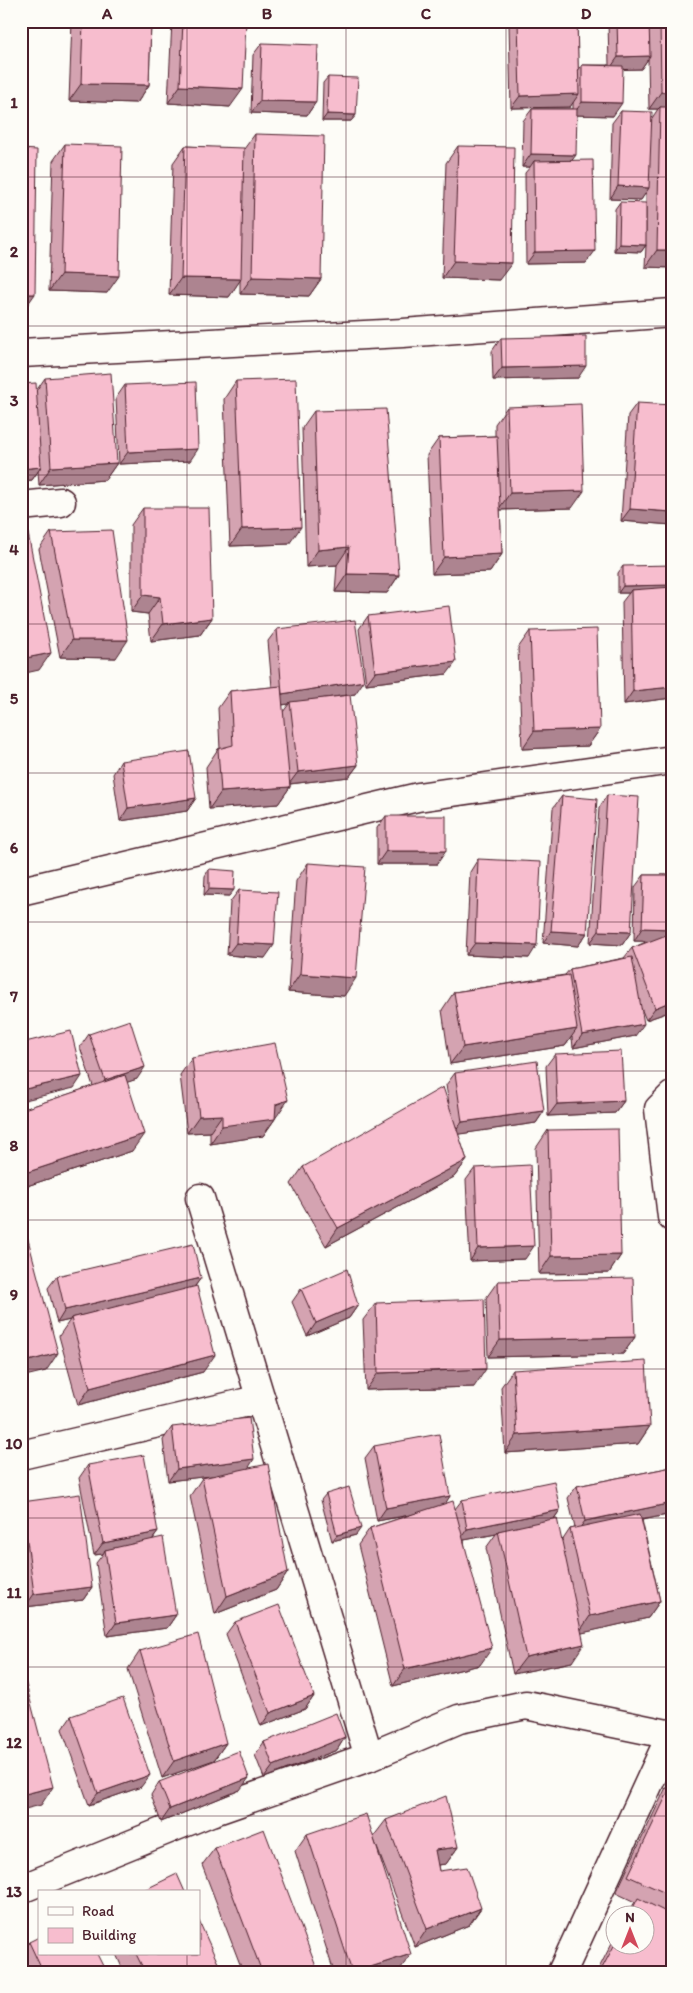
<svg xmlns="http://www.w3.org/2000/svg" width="693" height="1993" viewBox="0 0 693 1993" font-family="Itim,sans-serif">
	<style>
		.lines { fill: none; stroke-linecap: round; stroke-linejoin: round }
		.minor-casing { stroke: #4a1f2b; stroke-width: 31 }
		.minor { stroke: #fdfcf7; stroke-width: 28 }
		.wall { fill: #d4a3b1; stroke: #4a1f2b; fill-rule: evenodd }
		.shaded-wall { fill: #ad8490; stroke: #4a1f2b }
		.building { fill: #f7bdce; stroke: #4a1f2b }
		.grid { fill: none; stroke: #4a1f2b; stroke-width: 1; stroke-opacity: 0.55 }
		.neatline { fill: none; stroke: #4a1f2b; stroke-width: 2 }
		.grid-label { font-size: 16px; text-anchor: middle; font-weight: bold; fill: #4a1f2b }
	</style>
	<rect width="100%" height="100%" fill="#fdfcf7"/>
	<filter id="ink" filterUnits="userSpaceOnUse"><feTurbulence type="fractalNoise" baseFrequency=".02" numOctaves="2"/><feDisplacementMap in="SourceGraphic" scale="10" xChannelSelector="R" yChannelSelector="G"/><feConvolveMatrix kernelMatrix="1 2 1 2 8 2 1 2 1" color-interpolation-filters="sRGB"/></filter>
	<g filter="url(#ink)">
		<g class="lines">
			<g class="minor-casing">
				<g id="minor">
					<polyline points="21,353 403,333 672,313"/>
					<polyline points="21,506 61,502"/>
					<polyline points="21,891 418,797 672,760"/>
					<polyline points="672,1096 659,1109 672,1217"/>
					<polyline points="200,1198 369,1757"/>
					<polyline points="21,1455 261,1399"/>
					<polyline points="21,1889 211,1812 369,1757 459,1719 526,1705 672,1735"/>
					<polyline points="562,1972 672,1733"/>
				</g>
			</g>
			<use href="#minor" class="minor"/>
		</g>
		<g class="wall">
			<polygon points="72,21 151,21 149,85 137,103 69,101"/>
			<polygon points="172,21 246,21 230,107 168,103"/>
			<polygon points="511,21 577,21 578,71 582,65 609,65 608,21 672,21 672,268 645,267 646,245 641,252 614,251 615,209 620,202 646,233 646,192 641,200 610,199 612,123 621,111 652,118 658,109 649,109 648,59 641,69 622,69 613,116 577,115 572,160 586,263 526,264 525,173 530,167 522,167 523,121 532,109 573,109 573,102 570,107 511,108 509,24"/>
			<polygon points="262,43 316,102 307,115 251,113 253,55"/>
			<polygon points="328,77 356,115 351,121 322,121 323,83"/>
			<polygon points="255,134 321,279 309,296 240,294 240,280 229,297 169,295 173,163 185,146 244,149"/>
			<polygon points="65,144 107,293 49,291 53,161"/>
			<polygon points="458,146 499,280 442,278 446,163"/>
			<polygon points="501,338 578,378 493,380 492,351"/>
			<polygon points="45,378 117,463 105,480 39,485 38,471 32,480 21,481 21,384 36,391"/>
			<polygon points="236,381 289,544 230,546 224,399"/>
			<polygon points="125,385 190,461 119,464 116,398"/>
			<polygon points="637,403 672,525 621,521 628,415"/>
			<polygon points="507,407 572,508 500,510 502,554 490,572 432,574 427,455 439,438 495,436 495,424"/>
			<polygon points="314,411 399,575 387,593 335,592 337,565 306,567 302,428"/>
			<polygon points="143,508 212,618 200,635 151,641 148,614 131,612 131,525"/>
			<polygon points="51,532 116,658 60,657 39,549"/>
			<polygon points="623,566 672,698 624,704 622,602 629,593 618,593 618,573"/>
			<polygon points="368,616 447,674 366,684 359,629"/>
			<path d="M277,629L355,694L327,698L358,765L349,777L290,784V787L278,804L209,809L206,767L218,749H220L218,708L230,691L272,687L268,641ZM289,704L283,712L282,705Z"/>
			<polygon points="530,631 600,729 588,746 522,749 518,648"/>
			<polygon points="121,761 196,798 187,811 120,821 113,774"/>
			<polygon points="607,795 631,932 622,945 590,943 599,808"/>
			<polygon points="562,796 587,933 578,946 543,943 553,808"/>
			<polygon points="386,816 437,864 377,864 377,828"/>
			<polygon points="478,859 529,958 466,955 470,872"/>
			<polygon points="308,863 344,996 288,992 296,881"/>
			<polygon points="209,869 229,896 204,895 205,876"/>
			<polygon points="644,875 672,875 672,1011 646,1020 641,1008 635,1036 573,1048 572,1037 565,1046 450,1064 442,1010 454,992 565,975 570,969 624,958 632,948 648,941 634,941 635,887"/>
			<polygon points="239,890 265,958 227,955 230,902"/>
			<polygon points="89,1034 137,1079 127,1082 132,1151 21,1188 21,1110 93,1086 80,1047"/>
			<polygon points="555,1054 624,1101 615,1113 548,1116 546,1066"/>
			<polygon points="192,1058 275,1117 275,1119 263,1136 210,1144 210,1132 187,1133 180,1075"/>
			<polygon points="455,1073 544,1111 536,1123 458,1134 467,1160 454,1177 326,1246 291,1184 303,1167 449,1104 446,1085"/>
			<polygon points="548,1130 621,1255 609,1273 539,1274 536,1148"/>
			<polygon points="475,1168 525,1259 470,1261 466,1180"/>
			<polygon points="57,1276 201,1278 195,1286 203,1372 78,1405 59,1336 70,1320 57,1323 48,1288"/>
			<polygon points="498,1281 635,1337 623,1354 488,1357 486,1298"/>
			<polygon points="301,1289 358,1305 349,1318 307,1336 292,1302"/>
			<polygon points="376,1303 474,1387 366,1390 363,1320"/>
			<polygon points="513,1370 650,1426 638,1444 505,1453 501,1387"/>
			<polygon points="172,1427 248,1469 288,1572 276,1590 215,1614 190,1496 202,1478 217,1475 168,1481 163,1440"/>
			<polygon points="374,1446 450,1496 445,1503 455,1509 462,1500 560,1510 554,1519 562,1541 570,1529 575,1528 568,1498 577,1486 672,1467 672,1514 642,1520 660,1601 648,1618 581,1633 572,1662 513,1674 486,1548 496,1534 464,1540 480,1665 393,1686 358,1545 370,1528 410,1515 377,1521 365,1458"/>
			<polygon points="88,1465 158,1532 153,1539 176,1615 167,1628 107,1636 96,1563 103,1554 94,1555 79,1478"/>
			<polygon points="326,1494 356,1535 332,1541 321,1500"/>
			<polygon points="22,1502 92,1587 83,1600 25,1607 21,1576 21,1503"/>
			<polygon points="235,1622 314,1696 305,1709 261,1726 226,1634"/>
			<polygon points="140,1651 226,1743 214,1760 162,1778 128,1669"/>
			<polygon points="71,1716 141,1787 89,1805 62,1729"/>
			<polygon points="345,1737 337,1750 264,1778 255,1755 264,1742"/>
			<polygon points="672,1777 672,1972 597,1972 616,1935 616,1946 629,1916 626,1916 635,1902 616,1893 669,1781"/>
			<polygon points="159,1782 240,1790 161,1822 151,1795"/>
			<polygon points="386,1820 458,1847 446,1864 438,1865 439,1871 481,1908 469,1925 415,1947 373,1837"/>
			<polygon points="307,1834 399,1971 334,1972 295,1851"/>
			<polygon points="215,1848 318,1972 243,1972 202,1865"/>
			<polygon points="29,1942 106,1972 23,1972 21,1969 21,1952"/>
			<polygon points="116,1954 199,1954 222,1972 124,1972"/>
		</g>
		<g class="shaded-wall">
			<polygon points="650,56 641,69 609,70 618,57"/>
			<polygon points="81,84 149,85 137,103 69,101"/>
			<polygon points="180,86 243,89 230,107 168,103"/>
			<polygon points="661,92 672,92 672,109 660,107 658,109 649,109"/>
			<polygon points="579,94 570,107 511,108 520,96"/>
			<polygon points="260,101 316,102 307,115 251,113"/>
			<polygon points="582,102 622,103 613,116 573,115"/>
			<polygon points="327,114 356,115 351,121 322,121"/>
			<polygon points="531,154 576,155 567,167 534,161 530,167 522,167"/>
			<polygon points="618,186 649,188 641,200 610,199"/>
			<polygon points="619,244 646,245 641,252 614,251"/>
			<polygon points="657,250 672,250 672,268 645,267"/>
			<polygon points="595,251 586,263 526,264 535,252"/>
			<polygon points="454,261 512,263 499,280 442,278"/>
			<polygon points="61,274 119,276 107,293 49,291"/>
			<polygon points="252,277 321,279 309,296 240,294"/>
			<polygon points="181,278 241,279 229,297 169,295"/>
			<polygon points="21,294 35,294 23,311 21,311"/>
			<polygon points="586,366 578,378 493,380 502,368"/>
			<polygon points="198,449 190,461 119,464 128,452"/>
			<polygon points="117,463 105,480 39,485 51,467"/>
			<polygon points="41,467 32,480 21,481 21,469"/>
			<polygon points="584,491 572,508 498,510 510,493"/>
			<polygon points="630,509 672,512 672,525 621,521"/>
			<polygon points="301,527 289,544 230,546 242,529"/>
			<polygon points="349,547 337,565 306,567 318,550"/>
			<polygon points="502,554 490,572 432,574 444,557"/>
			<polygon points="347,574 399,575 387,593 335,592"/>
			<polygon points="672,585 672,592 631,590 629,593 618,593 623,586"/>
			<polygon points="143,595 160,597 148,614 131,612"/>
			<polygon points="212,618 200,635 151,641 163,624"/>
			<polygon points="72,640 128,640 116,658 60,657"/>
			<polygon points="51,653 39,670 21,674 21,659"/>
			<polygon points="456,662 447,674 366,684 375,672"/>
			<polygon points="364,681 355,694 290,703 290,702 289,704 273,706 282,694"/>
			<polygon points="672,687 672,698 624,704 633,691"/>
			<polygon points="600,729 588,746 522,749 534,731"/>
			<polygon points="358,765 349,777 289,784 298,772"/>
			<polygon points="290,787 278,804 209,809 221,792"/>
			<polygon points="196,798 187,811 120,821 128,808"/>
			<polygon points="386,851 446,851 437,864 377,864"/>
			<polygon points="209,889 234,890 229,896 204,895"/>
			<polygon points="642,928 672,929 672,942 634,941"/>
			<polygon points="551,931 587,933 578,946 543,943"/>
			<polygon points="599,931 631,932 622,945 590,943"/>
			<polygon points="236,943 274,945 265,958 227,955"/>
			<polygon points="475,943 537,945 529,958 466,955"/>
			<polygon points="300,974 356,978 344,996 288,992"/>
			<polygon points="672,1001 672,1011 646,1020 655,1008"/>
			<polygon points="644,1024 635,1036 573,1048 582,1035"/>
			<polygon points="577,1029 565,1046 450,1064 463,1047"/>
			<polygon points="145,1067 137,1079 96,1093 105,1080"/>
			<polygon points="82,1076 74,1088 21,1101 21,1090"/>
			<polygon points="288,1100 263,1136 210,1144 222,1126"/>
			<polygon points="624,1101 615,1113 548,1116 557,1104"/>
			<polygon points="544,1111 536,1123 453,1135 462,1122"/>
			<polygon points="222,1115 210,1132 187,1133 199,1116"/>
			<polygon points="144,1134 132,1151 21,1188 21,1175 22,1174"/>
			<polygon points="467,1160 454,1177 326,1246 338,1228"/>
			<polygon points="534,1246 525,1259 470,1261 478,1248"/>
			<polygon points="621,1255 609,1273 539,1274 551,1256"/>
			<polygon points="201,1278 192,1290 71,1318 70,1320 57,1323 65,1310"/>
			<polygon points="358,1305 349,1318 307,1336 316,1323"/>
			<polygon points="635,1337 623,1354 488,1357 500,1340"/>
			<polygon points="58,1353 46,1371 21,1377 21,1363"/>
			<polygon points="215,1355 203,1372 78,1405 90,1388"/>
			<polygon points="486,1369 474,1387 366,1390 378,1373"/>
			<polygon points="650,1426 638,1444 505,1453 517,1435"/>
			<polygon points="254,1459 246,1472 168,1481 177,1469"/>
			<polygon points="450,1496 442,1509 377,1521 386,1508"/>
			<polygon points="672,1503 672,1514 576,1533 585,1521"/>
			<polygon points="560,1510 551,1523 498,1531 496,1534 459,1541 467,1529"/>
			<polygon points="361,1528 356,1535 332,1541 337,1535"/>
			<polygon points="158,1532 149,1544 105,1550 103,1554 94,1555 103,1543"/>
			<polygon points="288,1572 276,1590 215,1614 227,1596"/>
			<polygon points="92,1587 83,1600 25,1607 34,1594"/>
			<polygon points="660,1601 648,1618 578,1634 590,1616"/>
			<polygon points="176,1615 167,1628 107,1636 116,1623"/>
			<polygon points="584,1644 572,1662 513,1674 526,1657"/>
			<polygon points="492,1648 480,1665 393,1686 405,1669"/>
			<polygon points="314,1696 305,1709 261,1726 270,1713"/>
			<polygon points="345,1737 337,1750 264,1778 273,1766"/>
			<polygon points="226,1743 214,1760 162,1778 174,1761"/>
			<polygon points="150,1775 141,1787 89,1805 98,1793"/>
			<polygon points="249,1778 240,1790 161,1822 170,1809"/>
			<polygon points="53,1787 41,1805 21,1810 21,1795"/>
			<polygon points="458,1847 446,1864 422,1867 435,1850"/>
			<polygon points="481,1908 469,1925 415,1947 427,1929"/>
			<polygon points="411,1954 399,1971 397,1972 355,1972"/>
		</g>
		<g class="building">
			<polygon points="83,21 151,21 149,85 81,84"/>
			<polygon points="183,21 246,21 243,89 180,86"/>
			<polygon points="518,21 577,21 579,94 520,96"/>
			<polygon points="617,21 649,21 650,56 618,57"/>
			<polygon points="660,21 672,21 672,92 661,92"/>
			<polygon points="262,43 318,45 316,102 260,101"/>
			<polygon points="582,65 623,66 622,103 582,102"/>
			<polygon points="21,70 23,70 24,128 21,128"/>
			<polygon points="328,77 358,78 356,115 327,114"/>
			<polygon points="660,107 672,107 672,250 657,250"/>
			<polygon points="532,109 577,109 576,155 531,154"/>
			<polygon points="621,111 652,112 649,188 618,186"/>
			<polygon points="255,134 324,136 321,279 252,277"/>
			<polygon points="65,144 122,146 119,276 61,274"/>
			<polygon points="185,146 244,148 241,279 181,278"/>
			<polygon points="458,146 514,147 512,263 454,261"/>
			<polygon points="21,149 37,150 35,294 21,294"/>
			<polygon points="593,160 595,251 535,252 534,161"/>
			<polygon points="620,202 646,203 646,245 619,244"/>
			<polygon points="586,336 586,366 502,368 501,338"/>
			<polygon points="111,373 117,463 51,467 45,378"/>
			<polygon points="296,379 301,527 242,529 236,381"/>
			<polygon points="196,382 198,449 128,452 125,385"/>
			<polygon points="36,383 41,467 21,469 21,384"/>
			<polygon points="637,403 672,405 672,512 630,509"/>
			<polygon points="581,404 584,491 510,493 507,407"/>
			<polygon points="386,409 399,575 347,574 349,547 318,550 314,411"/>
			<polygon points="497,436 502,554 444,557 439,438"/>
			<polygon points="143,508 209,508 212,618 163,624 160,597 143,595"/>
			<polygon points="27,528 51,653 21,659 21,529"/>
			<polygon points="112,530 128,640 72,640 51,532"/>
			<polygon points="672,565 672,585 623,586 623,566"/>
			<polygon points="672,587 672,687 633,691 631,590"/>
			<polygon points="449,606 456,662 375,672 368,616"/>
			<polygon points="355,620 364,681 282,694 277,629"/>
			<polygon points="597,629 600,729 534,731 530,631"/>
			<polygon points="281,686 290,787 221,792 218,749 233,745 230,691"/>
			<polygon points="350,695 358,765 298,772 290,702"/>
			<polygon points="189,751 196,798 128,808 121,761"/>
			<polygon points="607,795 639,797 631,932 599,931"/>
			<polygon points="562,796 597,799 587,933 551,931"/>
			<rect x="386" y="816" width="60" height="35"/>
			<polygon points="478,859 541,862 537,945 475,943"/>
			<polygon points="308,863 365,867 356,978 300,974"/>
			<polygon points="209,869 235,871 234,890 209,889"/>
			<polygon points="644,875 672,875 672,929 642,928"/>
			<polygon points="239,890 278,892 274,945 236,943"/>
			<polygon points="669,934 672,940 672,1001 655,1008 632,948"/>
			<polygon points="632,957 644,1024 582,1035 570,969"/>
			<polygon points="569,975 577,1029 463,1047 454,992"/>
			<polygon points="130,1020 145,1067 105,1080 89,1034"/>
			<polygon points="71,1031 82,1076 21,1090 21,1043"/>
			<polygon points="275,1043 288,1100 276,1104 275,1119 222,1126 222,1115 199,1116 192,1058"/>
			<polygon points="621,1051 624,1101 557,1104 555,1054"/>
			<polygon points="537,1061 544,1111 462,1122 455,1073"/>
			<polygon points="125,1075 144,1134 22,1174 21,1172 21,1110"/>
			<polygon points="443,1087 467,1160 338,1228 303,1167"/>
			<polygon points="618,1129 621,1255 551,1256 548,1130"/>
			<polygon points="530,1165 534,1246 478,1248 475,1168"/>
			<polygon points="21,1213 58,1353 21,1363"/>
			<polygon points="193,1244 201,1278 65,1310 57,1276"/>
			<polygon points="347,1269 358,1305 316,1323 301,1289"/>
			<polygon points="633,1278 635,1337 500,1340 498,1281"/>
			<polygon points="197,1286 215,1355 90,1388 71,1318"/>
			<polygon points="484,1299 486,1369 378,1373 376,1303"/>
			<polygon points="646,1361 650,1426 517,1435 513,1370"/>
			<polygon points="249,1418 254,1459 177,1469 172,1427"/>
			<polygon points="439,1434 450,1496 386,1508 374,1446"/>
			<polygon points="144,1455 158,1532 103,1543 88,1465"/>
			<polygon points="268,1464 288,1572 227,1596 202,1478"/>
			<polygon points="672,1467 672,1503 585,1521 577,1486"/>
			<polygon points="554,1481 560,1510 467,1529 462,1500"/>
			<polygon points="349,1487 361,1528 337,1535 326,1494"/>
			<polygon points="80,1494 92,1587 34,1594 22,1502"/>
			<polygon points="453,1501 492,1648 405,1669 370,1528"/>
			<polygon points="640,1514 660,1601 590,1616 570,1529"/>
			<polygon points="557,1518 584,1644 526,1657 498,1531"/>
			<polygon points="163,1537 176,1615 116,1623 105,1550"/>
			<polygon points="279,1605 314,1696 270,1713 235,1622"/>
			<polygon points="198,1634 226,1743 174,1761 140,1651"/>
			<polygon points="21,1665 53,1787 21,1795"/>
			<polygon points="123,1698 150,1775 98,1793 71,1716"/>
			<polygon points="336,1713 345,1737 273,1766 264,1742"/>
			<polygon points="239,1751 249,1778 170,1809 159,1782"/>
			<polygon points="672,1784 672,1896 628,1876"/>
			<polygon points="446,1796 458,1847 435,1850 439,1871 467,1867 481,1908 427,1929 386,1820"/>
			<polygon points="366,1814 411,1954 355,1972 352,1972 307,1834"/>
			<polygon points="264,1829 318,1972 262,1972 215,1848"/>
			<polygon points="177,1874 185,1892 140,1892"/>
			<polygon points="638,1898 672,1915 672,1972 600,1972 616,1942 616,1946 646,1946 646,1916 629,1916"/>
			<polygon points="199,1921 222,1972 145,1972 136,1954 199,1954"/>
			<polygon points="39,1937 39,1954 97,1954 106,1972 43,1972 29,1942"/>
		</g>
	</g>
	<path class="grid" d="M187,21V1892M346,21V1972M506,21V1972M21,177H672M21,326H672M21,475H672M21,624H672M21,773H672M21,922H672M21,1071H672M21,1220H672M21,1369H672M21,1518H672M21,1667H672M21,1816H672M187,1954V1972"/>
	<rect width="693" height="1993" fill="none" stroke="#fdfcf7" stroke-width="55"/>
	<rect x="38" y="1890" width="162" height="65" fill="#fdfcf7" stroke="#b5a4a5"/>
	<rect x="48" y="1907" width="25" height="8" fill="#fdfcf7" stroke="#b5a4a5"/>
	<text x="82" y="1916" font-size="15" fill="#4a1f2b">Road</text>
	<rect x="48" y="1928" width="25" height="15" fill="#f7bdce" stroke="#b5a4a5"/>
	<text x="82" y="1940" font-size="15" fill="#4a1f2b">Building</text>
	<g transform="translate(630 1930)"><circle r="24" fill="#fdfcf7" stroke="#b5a4a5"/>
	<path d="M0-4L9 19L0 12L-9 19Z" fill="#d1495b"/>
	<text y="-8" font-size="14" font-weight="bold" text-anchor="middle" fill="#4a1f2b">N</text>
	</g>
	<rect x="28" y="28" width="638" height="1938" class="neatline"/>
	<g class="grid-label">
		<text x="107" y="19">A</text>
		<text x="267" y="19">B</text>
		<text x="426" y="19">C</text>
		<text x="586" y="19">D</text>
		<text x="14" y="108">1</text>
		<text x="14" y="257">2</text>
		<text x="14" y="406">3</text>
		<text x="14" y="555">4</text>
		<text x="14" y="704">5</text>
		<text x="14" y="853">6</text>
		<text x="14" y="1002">7</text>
		<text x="14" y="1151">8</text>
		<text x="14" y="1300">9</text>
		<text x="14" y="1449">10</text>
		<text x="14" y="1598">11</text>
		<text x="14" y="1748">12</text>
		<text x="14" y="1897">13</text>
	</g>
</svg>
